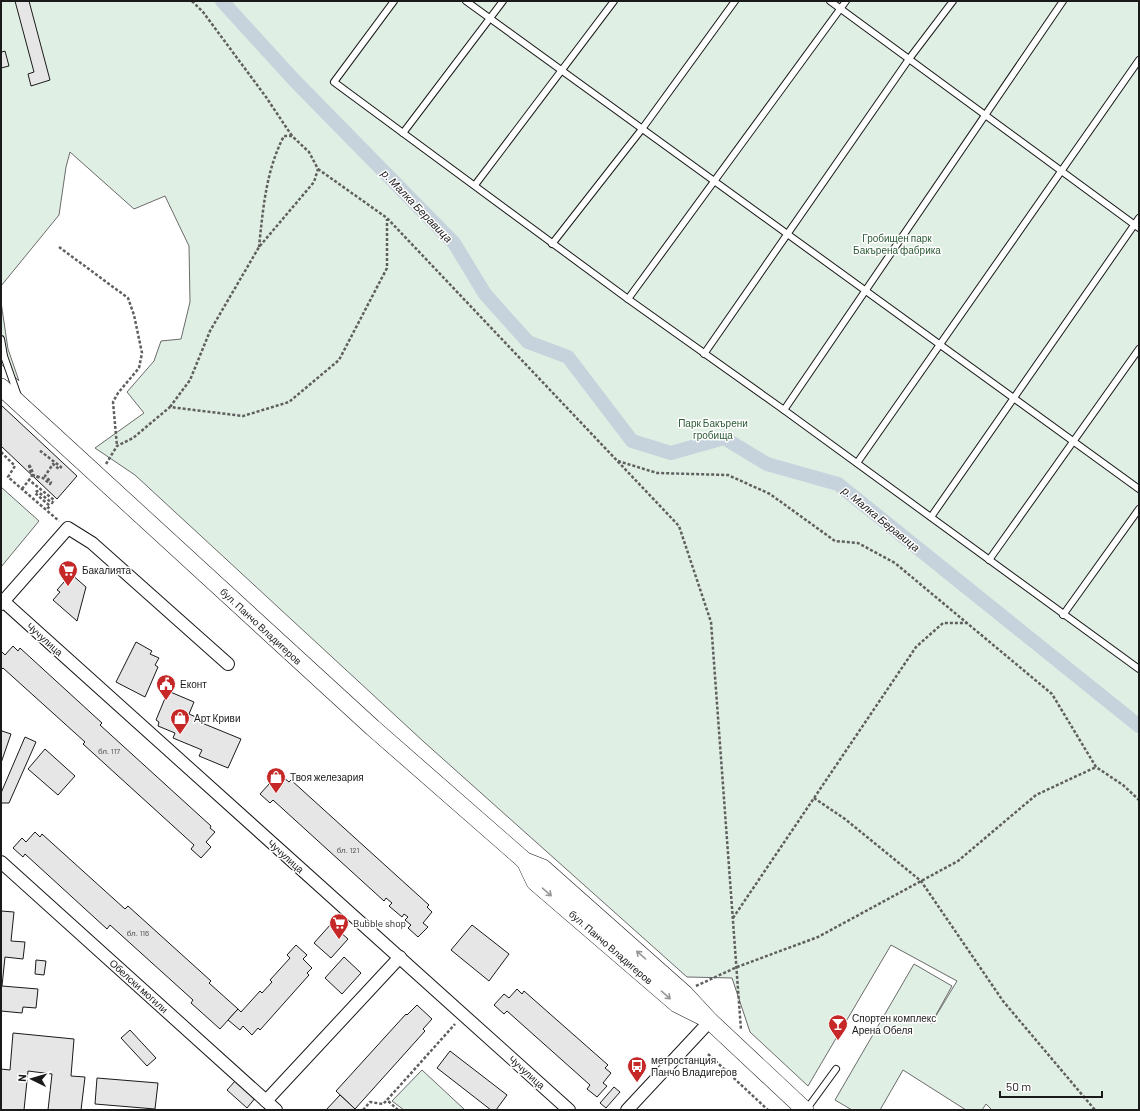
<svg xmlns="http://www.w3.org/2000/svg" width="1140" height="1111" viewBox="0 0 1140 1111" font-family="Barlow,sans-serif">
	<style>
		.green { fill: #e0efe3; stroke: #6a6a6a }
		.lines { fill: none; stroke-linecap: round; stroke-linejoin: round }
		.canal { stroke: #c6d2dc; stroke-width: 14 }
		.building { fill: #e6e6e6; stroke: #1a1a1a }
		.lane-casing { stroke: #1a1a1a; stroke-width: 8 }
		.street-casing { stroke: #1a1a1a; stroke-width: 14 }
		.secondary-casing { stroke: #1a1a1a; stroke-width: 18 }
		.path { stroke: #5f5f5f; stroke-width: 2.5; stroke-dasharray: 3 2; stroke-linecap: butt }
		.lane { stroke: #fff; stroke-width: 6 }
		.street { stroke: #fff; stroke-width: 12 }
		.secondary { stroke: #fff; stroke-width: 17 }
		.oneway { stroke: #989898 }
		.labels { text-anchor: middle; stroke-width: 3; stroke-linejoin: round; paint-order: stroke }
		.number-label { font-size: 8px; fill: #4d4d4d }
		.park-label { font-size: 10px; fill: #2b5a34; stroke: #fff }
		.poi-label { font-size: 10px; fill: #1a1a1a; stroke: #fff; text-anchor: start }
		.street-label { font-size: 10px; fill: #1a1a1a; stroke: #fff }
		.water-label { font-size: 11px; font-style: italic; fill: #1a1a1a; stroke: #fff }
	</style>
	<rect width="100%" height="100%" fill="#fff"/>
	<g class="green">
		<polygon points="1,1 1139,1 1139,1110 992,1110 986,1104 982,1110 966,1110 903,1070 880,1110 852,1110 835,1100 914,964 952,986 931,1024 957,981 891,945 808,1086 750,1032 732,978 687,977 424,742 135,475 95,448 144,413 127,392 154,361 161,341 181,339 190,302 189,246 165,196 134,209 70,152 66,167 59,215 1,286"/>
		<polygon points="1,302 8,349 19,381 1,364"/>
		<polygon points="1,487 39,521 1,567"/>
		<polygon points="422,1070 465,1110 404,1110 392,1101"/>
	</g>
	<g class="lines">
		<polyline class="canal" points="222,1 295,81 454,243 485,294 528,342 568,357 632,441 671,453 724,438 767,464 838,484 1139,726"/>
	</g>
	<g class="building">
		<polygon points="15,1 29,1 50,80 31,86 28,74 34,72"/>
		<polygon points="1,50 2,52 5,51 9,66 1,68"/>
		<polygon points="1,405 77,476 57,499 1,446"/>
		<polygon points="71,574 86,587 77,621 53,600 60,592 57,590"/>
		<polygon points="136,642 152,651 150,654 159,658 155,665 158,667 145,697 116,682"/>
		<polygon points="13,646 18,651 20,648 102,723 100,725 211,826 210,828 215,832 206,842 211,847 201,858 191,849 194,845 83,744 85,742 3,668 1,670 1,651 5,655"/>
		<polygon points="168,691 194,702 189,714 203,720 202,723 241,739 228,768 199,756 202,750 173,738 175,733 158,726 159,722 156,720"/>
		<polygon points="2,731 11,734 1,763 1,734"/>
		<polygon points="25,737 36,742 9,803 1,803 1,793"/>
		<polygon points="45,749 75,776 58,795 28,769"/>
		<polygon points="283,777 289,782 291,780 429,905 427,907 432,912 423,923 428,927 418,937 408,928 411,925 405,920 408,917 404,914 402,917 389,906 392,903 386,898 384,901 273,800 270,803 260,794 270,783 274,786"/>
		<polygon points="35,832 40,837 42,834 125,909 128,906 211,981 209,983 238,1009 220,1029 191,1003 193,1000 110,925 107,929 25,854 23,857 13,848 22,838 26,842"/>
		<polygon points="1,911 14,912 11,941 25,942 23,959 5,957 2,986 38,989 36,1008 23,1007 22,1013 1,1011"/>
		<polygon points="331,924 348,939 331,958 314,943"/>
		<polygon points="472,925 509,954 489,981 451,950"/>
		<polygon points="296,945 307,955 303,959 312,968 307,973 309,975 260,1030 258,1028 252,1035 243,1026 240,1030 228,1020 238,1009 241,1012 260,991 262,993 272,982 270,980 290,958 287,955"/>
		<polygon points="344,957 361,973 342,994 325,978"/>
		<polygon points="36,960 46,961 44,975 35,974"/>
		<polygon points="517,989 522,994 524,991 608,1065 605,1068 611,1073 603,1083 607,1086 597,1097 587,1089 590,1085 507,1011 504,1014 494,1005 504,994 509,998"/>
		<polygon points="417,1005 432,1019 423,1029 425,1031 355,1109 336,1091 406,1014 407,1015"/>
		<polygon points="130,1030 156,1058 147,1066 121,1038"/>
		<polygon points="13,1033 74,1039 71,1076 85,1077 81,1110 48,1110 52,1074 28,1071 24,1110 1,1110 1,1069 10,1070"/>
		<polygon points="450,1051 507,1095 496,1110 491,1110 437,1068"/>
		<polygon points="97,1078 158,1083 155,1109 95,1104"/>
		<polygon points="236,1080 256,1097 247,1108 227,1090"/>
		<polygon points="614,1087 620,1092 606,1108 600,1103"/>
		<polygon points="340,1095 355,1109 354,1110 326,1110"/>
	</g>
	<g class="lines">
		<g class="lane-casing">
			<g id="lane">
				<polyline points="394,1 334,82 628,299 784,410 1139,669"/>
				<polyline points="466,1 1139,489"/>
				<polyline points="830,1 1139,228"/>
				<polyline points="403,133 503,1"/>
				<polyline points="475,185 614,1"/>
				<polyline points="552,244 642,129 735,1"/>
				<polyline points="628,299 846,1"/>
				<polyline points="1,339 4,356 18,396"/>
				<polyline points="704,354 909,59 953,1"/>
				<polyline points="784,410 1063,1"/>
				<polyline points="857,463 1139,60"/>
				<polyline points="931,517 1139,218"/>
				<polyline points="989,560 1139,349"/>
				<polyline points="1063,615 1139,509"/>
				<polyline points="806,1110 836,1069"/>
			</g>
		</g>
		<g class="street-casing">
			<g id="street">
				<polyline points="3,601 569,1110"/>
				<polyline points="1,604 68,528 92,543 228,664"/>
				<polyline points="1,862 276,1110"/>
				<polyline points="266,1101 400,957"/>
				<polyline points="627,1110 710,1021"/>
			</g>
		</g>
		<g class="secondary-casing">
			<g id="secondary">
				<polyline points="1,387 373,728 525,861 543,868 685,994 710,1021 805,1110"/>
				<polyline points="525,861 535,882 677,1004 701,1016"/>
			</g>
		</g>
		<g class="path">
			<polyline points="192,1 203,12 266,97 292,136"/>
			<polyline points="318,169 387,218 679,526 711,622 741,1030"/>
			<polyline points="59,247 128,298 134,315 142,353 139,368 118,393 113,402 117,446"/>
			<path d="M170,407L190,380L210,331L259,247L314,182L318,169L309,152L292,136H284C266,170 263,209 259,247"/>
			<polyline points="1,452 15,466 8,477 59,521"/>
			<polyline points="618,461 657,473 728,475 770,494 835,541 858,543 895,563 1052,694 1096,767 1123,785 1139,800"/>
			<polyline points="106,464 117,446 133,438 170,407 243,416 289,402 339,360 387,268 387,219"/>
			<path d="M29,465C33,471 34,474 29,480L54,500L52,503L37,491L35,493L50,506L46,510"/>
			<polyline points="29,465 30,470 32,475 40,478"/>
			<polyline points="32,475 43,478 50,484 51,482 45,476 53,464 59,469 61,467 39,450"/>
			<polyline points="22,489 29,480"/>
			<polyline points="814,798 845,819 921,881 1003,1001 1095,1110"/>
			<polyline points="733,918 916,647 943,623 966,623"/>
			<polyline points="696,986 737,967 818,937 958,861 1036,795 1096,767"/>
			<polyline points="708,1054 768,1110"/>
			<polyline points="363,1110 370,1102 383,1104 387,1100"/>
			<polyline points="398,1110 387,1100 455,1024"/>
		</g>
		<use href="#lane" class="lane"/>
		<use href="#street" class="street"/>
		<use href="#secondary" class="secondary"/>
	</g>
	<defs><path id="oneway-shaft" d="M-6 0H5M1.5-3L5.5 0L1.5 3" fill="none" stroke-width="1.6" stroke-linecap="round" stroke-linejoin="round"/></defs>
	<g class="oneway">
		<use href="#oneway-shaft" transform="translate(547 892) rotate(41)"/>
		<use href="#oneway-shaft" transform="translate(641 955) rotate(-139)"/>
		<use href="#oneway-shaft" transform="translate(666 995) rotate(41)"/>
	</g>
	<defs>
		<g id="supermarket-pin" transform="scale(1)"><path d="M0 17L-7.5 6A9.5 9.5 0 1 1 7.5 6Z" fill="#c62828" stroke="#fff"/><path d="M-6-5.5h2.5l.6 2H6L4.5 2H-2.5L-4.4-4H-6ZM-1.5 3.2a1.3 1.3 0 1 0 .1 0ZM3 3.2a1.3 1.3 0 1 0 .1 0Z" fill="#fff"/></g>
		<g id="civic-pin" transform="scale(1)"><path d="M0 17L-7.5 6A9.5 9.5 0 1 1 7.5 6Z" fill="#c62828" stroke="#fff"/><path d="M-.6-6.5H3V-4.5H.6V-3L4-1V1h2V6H-6V1h2V-1L-.6-3ZM-1.2 2.5V6h2.4V2.5Z" fill="#fff"/></g>
		<g id="shop-pin" transform="scale(1)"><path d="M0 17L-7.5 6A9.5 9.5 0 1 1 7.5 6Z" fill="#c62828" stroke="#fff"/><path d="M-5-2.5h2.3a2.7 3.5 0 0 1 5.4 0H5L5.5 6h-11ZM-1.5-2.5h3a1.5 2.3 0 0 0-3 0Z" fill="#fff"/></g>
		<g id="bar-pin" transform="scale(1)"><path d="M0 17L-7.5 6A9.5 9.5 0 1 1 7.5 6Z" fill="#c62828" stroke="#fff"/><path d="M-6-5H6L.8 .8V4.5H3.5V6h-7V4.5H-.8V.8Z" fill="#fff"/></g>
		<g id="bus-pin" transform="scale(1)"><path d="M0 17L-7.5 6A9.5 9.5 0 1 1 7.5 6Z" fill="#c62828" stroke="#fff"/><path d="M-5-6H5V4H4V6H2V4H-2V6H-4V4H-5ZM-3.5-4V0h7V-4ZM-3.5 1.2v1.5H-2V1.2ZM2 1.2v1.5H3.5V1.2Z" fill="#fff"/></g>
	</defs>
	<g fill-rule="evenodd">
		<use href="#supermarket-pin" x="68" y="570"/>
		<use href="#civic-pin" x="166" y="684"/>
		<use href="#shop-pin" x="180" y="718"/>
		<use href="#shop-pin" x="276" y="777"/>
		<use href="#supermarket-pin" x="339" y="923"/>
		<use href="#bar-pin" x="838" y="1024"/>
		<use href="#bus-pin" x="637" y="1066"/>
	</g>
	<g class="labels">
		<g class="number-label">
			<text x="109" y="754">бл. 117</text>
			<text x="348" y="853">бл. 121</text>
			<text x="138" y="936">бл. 116</text>
		</g>
		<g class="park-label">
			<text x="897" y="242">Гробищен парк<tspan x="897" dy="12">Бакърена фабрика</tspan></text>
			<text x="713" y="427">Парк Бакърени<tspan x="713" dy="12">гробища</tspan></text>
		</g>
		<g class="poi-label">
			<text x="82" y="574">Бакалията</text>
			<text x="180" y="688">Еконт</text>
			<text x="194" y="722">Арт Криви</text>
			<text x="290" y="781">Твоя железария</text>
			<text x="353" y="927">Bubble shop</text>
			<text x="852" y="1022">Спортен комплекс<tspan x="852" dy="12">Арена Обеля</tspan></text>
			<text x="651" y="1064">метростанция<tspan x="651" dy="12">Панчо Владигеров</tspan></text>
		</g>
		<g class="street-label">
			<text transform="translate(261 626) rotate(43)" y="4">бул. Панчо Владигеров</text>
			<text transform="translate(45 639) rotate(42)" y="4">Чучулица</text>
			<text transform="translate(286 856) rotate(42)" y="4">Чучулица</text>
			<text transform="translate(611 947) rotate(41)" y="4">бул. Панчо Владигеров</text>
			<text transform="translate(139 986) rotate(42)" y="4">Обелски могили</text>
			<text transform="translate(527 1072) rotate(42)" y="4">Чучулица</text>
		</g>
		<g class="water-label">
			<text transform="translate(417 206) rotate(46)" y="4">р. Малка Беравица</text>
			<text transform="translate(881 519) rotate(39)" y="4">р. Малка Беравица</text>
		</g>
	</g>
	<rect width="1140" height="1111" fill="none" stroke="#1a1a1a" stroke-width="4"/>
	<g transform="translate(32 1079) rotate(275)" stroke="#ffffff" stroke-width="3" paint-order="stroke">
	<path d="M0-3L7 15L0 10L-7 15Z" fill="#1a1a1a"/>
	<text y="-6" font-size="11" font-weight="bold" text-anchor="middle" fill="#1a1a1a">N</text>
	</g>
	<path d="M1000 1091v6h102v-6" fill="none" stroke="#1a1a1a" stroke-width="2"/>
	<text x="1006" y="1091" font-size="12" fill="#1a1a1a" stroke="#ffffff" stroke-width="3" paint-order="stroke">50 m</text>
</svg>
